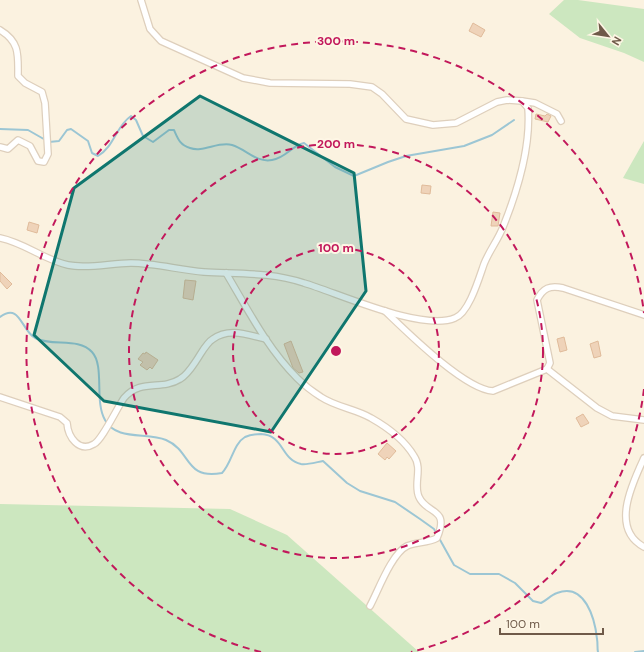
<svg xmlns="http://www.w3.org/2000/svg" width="644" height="652" viewBox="0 0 644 652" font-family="'DM Sans',sans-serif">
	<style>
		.green { fill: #cce7bf }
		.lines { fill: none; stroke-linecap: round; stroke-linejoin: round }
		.stream { stroke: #9cc6d4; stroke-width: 2 }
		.building { fill: #efd3b9; stroke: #e0bb9a }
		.minor-casing { stroke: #decfbc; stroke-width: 8 }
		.minor { stroke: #fff; stroke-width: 5.5 }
		.marked { fill: #0f766e; fill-opacity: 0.2; stroke: #0f766e; stroke-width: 3; stroke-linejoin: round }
		.ring { fill: none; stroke: #c2185b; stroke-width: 2; stroke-dasharray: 7 5 }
		.centre { fill: #c2185b; stroke: #fef6e5; stroke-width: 2 }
		.ring-label { font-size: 12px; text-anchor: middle; font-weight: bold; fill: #c2185b; stroke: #fef6e5; stroke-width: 4; stroke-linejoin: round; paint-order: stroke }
	</style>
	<rect width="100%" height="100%" fill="#fbf2e0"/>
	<g class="green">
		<polygon points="564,0 578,0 644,9 644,62 624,53 580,38 549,14"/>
		<polygon points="644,141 644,184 623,178"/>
		<polygon points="0,504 230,509 287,535 419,652 0,652"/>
	</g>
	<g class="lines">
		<g class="stream">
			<path d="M0,129L28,130L49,142L59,141L67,130L71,129L88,141L92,153L98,156C114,147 116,126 131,116L136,120L143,136L153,142L169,130H174C178,139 180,145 190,148C203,153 218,141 232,145C246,149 256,163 272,160C286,158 291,146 304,143L335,167L354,176L388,162L406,156L464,146L492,135L514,120"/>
			<path d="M0,317C20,302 21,330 35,338C53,347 78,337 92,352C105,366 94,401 105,420C116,441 147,432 166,440C192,451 184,480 222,473C232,463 233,444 245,437C249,435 256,434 261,434C284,435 281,460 301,464C307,465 317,462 323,461L347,483L360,491L395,502L420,519L434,529L454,565L470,574H499L515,583L533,601L541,603C547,600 551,595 557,593C585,582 595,619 597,639C598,644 597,648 598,652"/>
			<polyline points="635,652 644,651"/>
		</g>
	</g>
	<g class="building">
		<polygon points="473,23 485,30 481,37 469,31"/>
		<polygon points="536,114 545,116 547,114 551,116 548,122 535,119"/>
		<polygon points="422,185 431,186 430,194 421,193"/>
		<polygon points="493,212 500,213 498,226 491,226"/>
		<polygon points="29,222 39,225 37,233 27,230"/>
		<polygon points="0,272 12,284 7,289 0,281"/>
		<polygon points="185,280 196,281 193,300 183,298"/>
		<polygon points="564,337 567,350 560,352 557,339"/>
		<polygon points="291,341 303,372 299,373 293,368 284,344"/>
		<polygon points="598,341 601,356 594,358 590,344"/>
		<polygon points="146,352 158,360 152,369 150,367 147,370 140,365 143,362 138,359 143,353 145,354"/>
		<polygon points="583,414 589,423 581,427 576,418"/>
		<polygon points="387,443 396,451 389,459 387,457 385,460 378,454"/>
	</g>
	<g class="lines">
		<g class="minor-casing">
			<g id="minor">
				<path d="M0,30C20,42 18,55 18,76L25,83L42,92L45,103L48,154L44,162L38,161L30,146L18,140L8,149L0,147"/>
				<polyline points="522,101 535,103 557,114 561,121"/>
				<path d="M0,238C25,243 44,260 68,265C88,269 111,263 131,263C155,263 179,270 204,272C238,274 271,272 304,283C338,293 422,332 455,318C469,313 479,278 484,264C489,251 498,240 503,227C517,192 531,146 528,108L522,101L507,100L497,102L456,123L433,125L406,119L382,94L372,87L350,84L270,83L243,78L161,41L150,29L141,0"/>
				<path d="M226,273C247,308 267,348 297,378C304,385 313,392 321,397C336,407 356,409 371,418C387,427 405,441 414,456C423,469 413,484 419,497C427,515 450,507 437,538C428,543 416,542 407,546C392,553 378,591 370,606"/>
				<path d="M385,311C406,331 464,389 493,391L547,369"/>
				<path d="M547,369L550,363L537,300C543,288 550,285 563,288L644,315"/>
				<polyline points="547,369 597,408 612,416 644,420"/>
				<path d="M0,397L60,417L67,423C68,437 79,453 94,444C102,440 117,408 124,398C141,378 161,391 180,379C187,375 192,367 196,361C201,354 206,343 213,339C229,327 248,335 266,339"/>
				<path d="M644,458C632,484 610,529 644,547"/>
			</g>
		</g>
		<use href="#minor" class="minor"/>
	</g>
	<path class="marked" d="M200,96L354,173L366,291L271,432L104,401L34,335L74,188Z"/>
	<g class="ring">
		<circle cx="336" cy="351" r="103"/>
		<circle cx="336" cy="351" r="207"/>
		<path d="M644 389A310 310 0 0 1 411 652M261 652A310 310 0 1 1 644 313"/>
	</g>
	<circle cx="336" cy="351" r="6" class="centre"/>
	<g class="ring-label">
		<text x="336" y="45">300 m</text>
		<text x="336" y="148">200 m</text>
		<text x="336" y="252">100 m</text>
	</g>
	<g transform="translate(608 36) rotate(120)" stroke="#fef6e5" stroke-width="3" paint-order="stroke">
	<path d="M0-3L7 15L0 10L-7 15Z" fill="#6f5a49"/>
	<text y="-6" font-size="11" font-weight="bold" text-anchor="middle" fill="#6f5a49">N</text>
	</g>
	<path d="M500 628v6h103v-6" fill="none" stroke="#6f5a49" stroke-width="2"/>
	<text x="506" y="628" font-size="12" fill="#6f5a49" stroke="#fef6e5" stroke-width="3" paint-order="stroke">100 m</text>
</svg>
